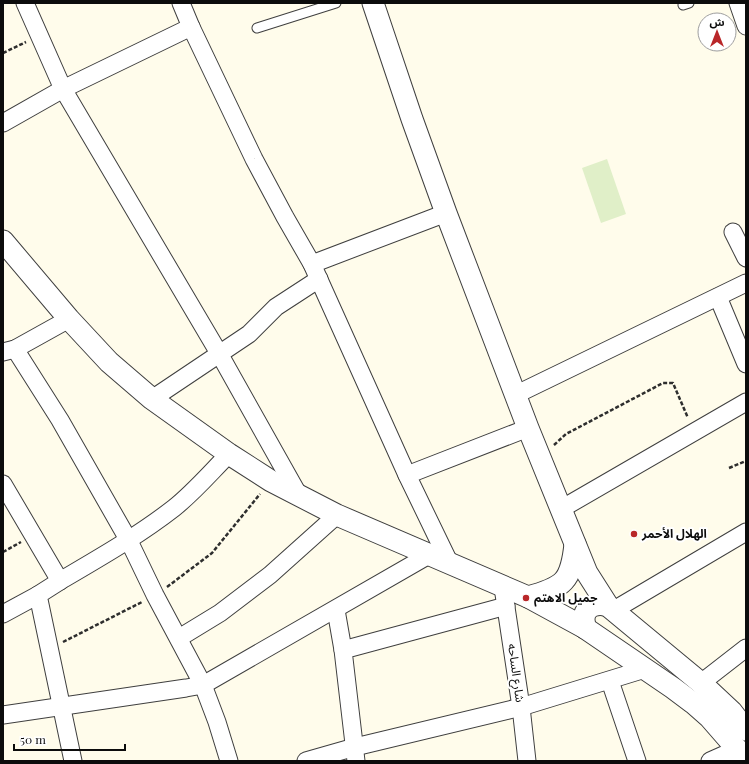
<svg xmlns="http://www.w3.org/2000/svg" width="749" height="764" viewBox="0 0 749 764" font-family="'Playfair Display','Noto Sans Arabic',serif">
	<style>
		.pitch { fill: #e0efc8 }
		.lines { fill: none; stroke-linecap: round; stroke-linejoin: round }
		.service-casing { stroke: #3f3f3f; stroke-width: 11 }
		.minor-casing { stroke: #3f3f3f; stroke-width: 19 }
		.tertiary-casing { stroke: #3f3f3f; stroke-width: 23 }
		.path { stroke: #2e2e2e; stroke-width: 2.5; stroke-dasharray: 4 2; stroke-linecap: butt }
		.service { stroke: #fff; stroke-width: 9 }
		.minor { stroke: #fff; stroke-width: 17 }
		.tertiary { stroke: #fff; stroke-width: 21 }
		.poi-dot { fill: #b92729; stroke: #fff; stroke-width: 1.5 }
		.labels { text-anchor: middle; stroke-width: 4; stroke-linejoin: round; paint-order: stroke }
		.poi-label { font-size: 12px; font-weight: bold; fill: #0c0c0c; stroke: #fff; text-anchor: start }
		.street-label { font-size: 12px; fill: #0c0c0c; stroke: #fff }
	</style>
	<rect width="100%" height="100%" fill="#fffceb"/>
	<polygon class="pitch" points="607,159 626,214 601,223 582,168"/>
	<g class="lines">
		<g class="service-casing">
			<g id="service">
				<polyline points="683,5 689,3"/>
				<polyline points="257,28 336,3"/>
			</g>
		</g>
		<g class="minor-casing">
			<g id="minor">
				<polyline points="25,3 63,89 220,355 298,494"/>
				<polyline points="181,3 191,27 254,159 285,217 312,264 407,475 450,564"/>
				<polyline points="738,3 746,26"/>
				<polyline points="3,123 63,89 191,27"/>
				<polyline points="733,232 746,258"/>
				<polyline points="312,264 446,213"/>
				<polyline points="718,297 746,364"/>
				<polyline points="15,349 60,420 129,541 155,595 203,685 217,722 229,761"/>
				<polyline points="3,352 15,349 69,319"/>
				<polyline points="515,395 746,283"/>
				<polyline points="152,399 249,334 276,307 319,279"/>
				<polyline points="407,475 528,428"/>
				<polyline points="3,484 60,581 38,595 73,761"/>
				<polyline points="561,509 746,402"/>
				<path d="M60,581C99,558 138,536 174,508C194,492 211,472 229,454"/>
				<polyline points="504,594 521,707 527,761"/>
				<polyline points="336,610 343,650"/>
				<polyline points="614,610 746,532"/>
				<polyline points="3,614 38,595"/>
				<polyline points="179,638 220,613 270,575 337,515"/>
				<polyline points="610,681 637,761"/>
				<polyline points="701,683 746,648"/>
				<polyline points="3,715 186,688 203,685 429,555"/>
				<polyline points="306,761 355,747 521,707 645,669"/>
				<polyline points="356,761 343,650 506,606"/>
				<polyline points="710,761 737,749"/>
			</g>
		</g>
		<g class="tertiary-casing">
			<g id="tertiary">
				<polyline points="373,3 412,119 446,213 528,428 587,573 608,606"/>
				<polyline points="3,241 69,319 109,362 152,399 229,454 271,481 337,515 528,597 585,628 673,688 693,703 710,718 737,749 746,761"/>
				<path d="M528,597C564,587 571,582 575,544"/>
				<path d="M585,628C585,625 584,622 584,619C584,606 598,602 608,606L701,683L732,712L746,730"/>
			</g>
		</g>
		<g class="path">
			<polyline points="3,53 26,42"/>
			<polyline points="554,445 566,434 663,383 673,383 688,418"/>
			<polyline points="729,468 746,461"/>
			<polyline points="3,552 21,542"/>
			<polyline points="167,587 212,553 260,494"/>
			<polyline points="63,642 142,602"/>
		</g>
		<use href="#service" class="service"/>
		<use href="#minor" class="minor"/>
		<use href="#tertiary" class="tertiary"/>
	</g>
	<g class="poi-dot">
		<circle cx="634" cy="534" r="4"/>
		<circle cx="526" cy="598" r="4"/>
	</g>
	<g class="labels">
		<g class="poi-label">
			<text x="642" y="538">الهلال الأحمر</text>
			<text x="534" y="602">جميل الاهتم</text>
		</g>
		<g class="street-label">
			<text transform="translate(516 673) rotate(82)" y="4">شارع الساحه</text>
		</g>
	</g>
	<rect width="749" height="764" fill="none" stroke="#0c0c0c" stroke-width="8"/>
	<g transform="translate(717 32)"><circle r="19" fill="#ffffff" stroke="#9e9e9e"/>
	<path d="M0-3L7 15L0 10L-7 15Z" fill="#b92729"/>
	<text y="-6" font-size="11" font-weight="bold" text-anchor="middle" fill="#0c0c0c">ش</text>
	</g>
	<path d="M14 744v6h111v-6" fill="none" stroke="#0c0c0c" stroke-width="2"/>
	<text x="20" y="744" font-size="12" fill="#0c0c0c" stroke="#ffffff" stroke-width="3" paint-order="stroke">50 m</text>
</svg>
